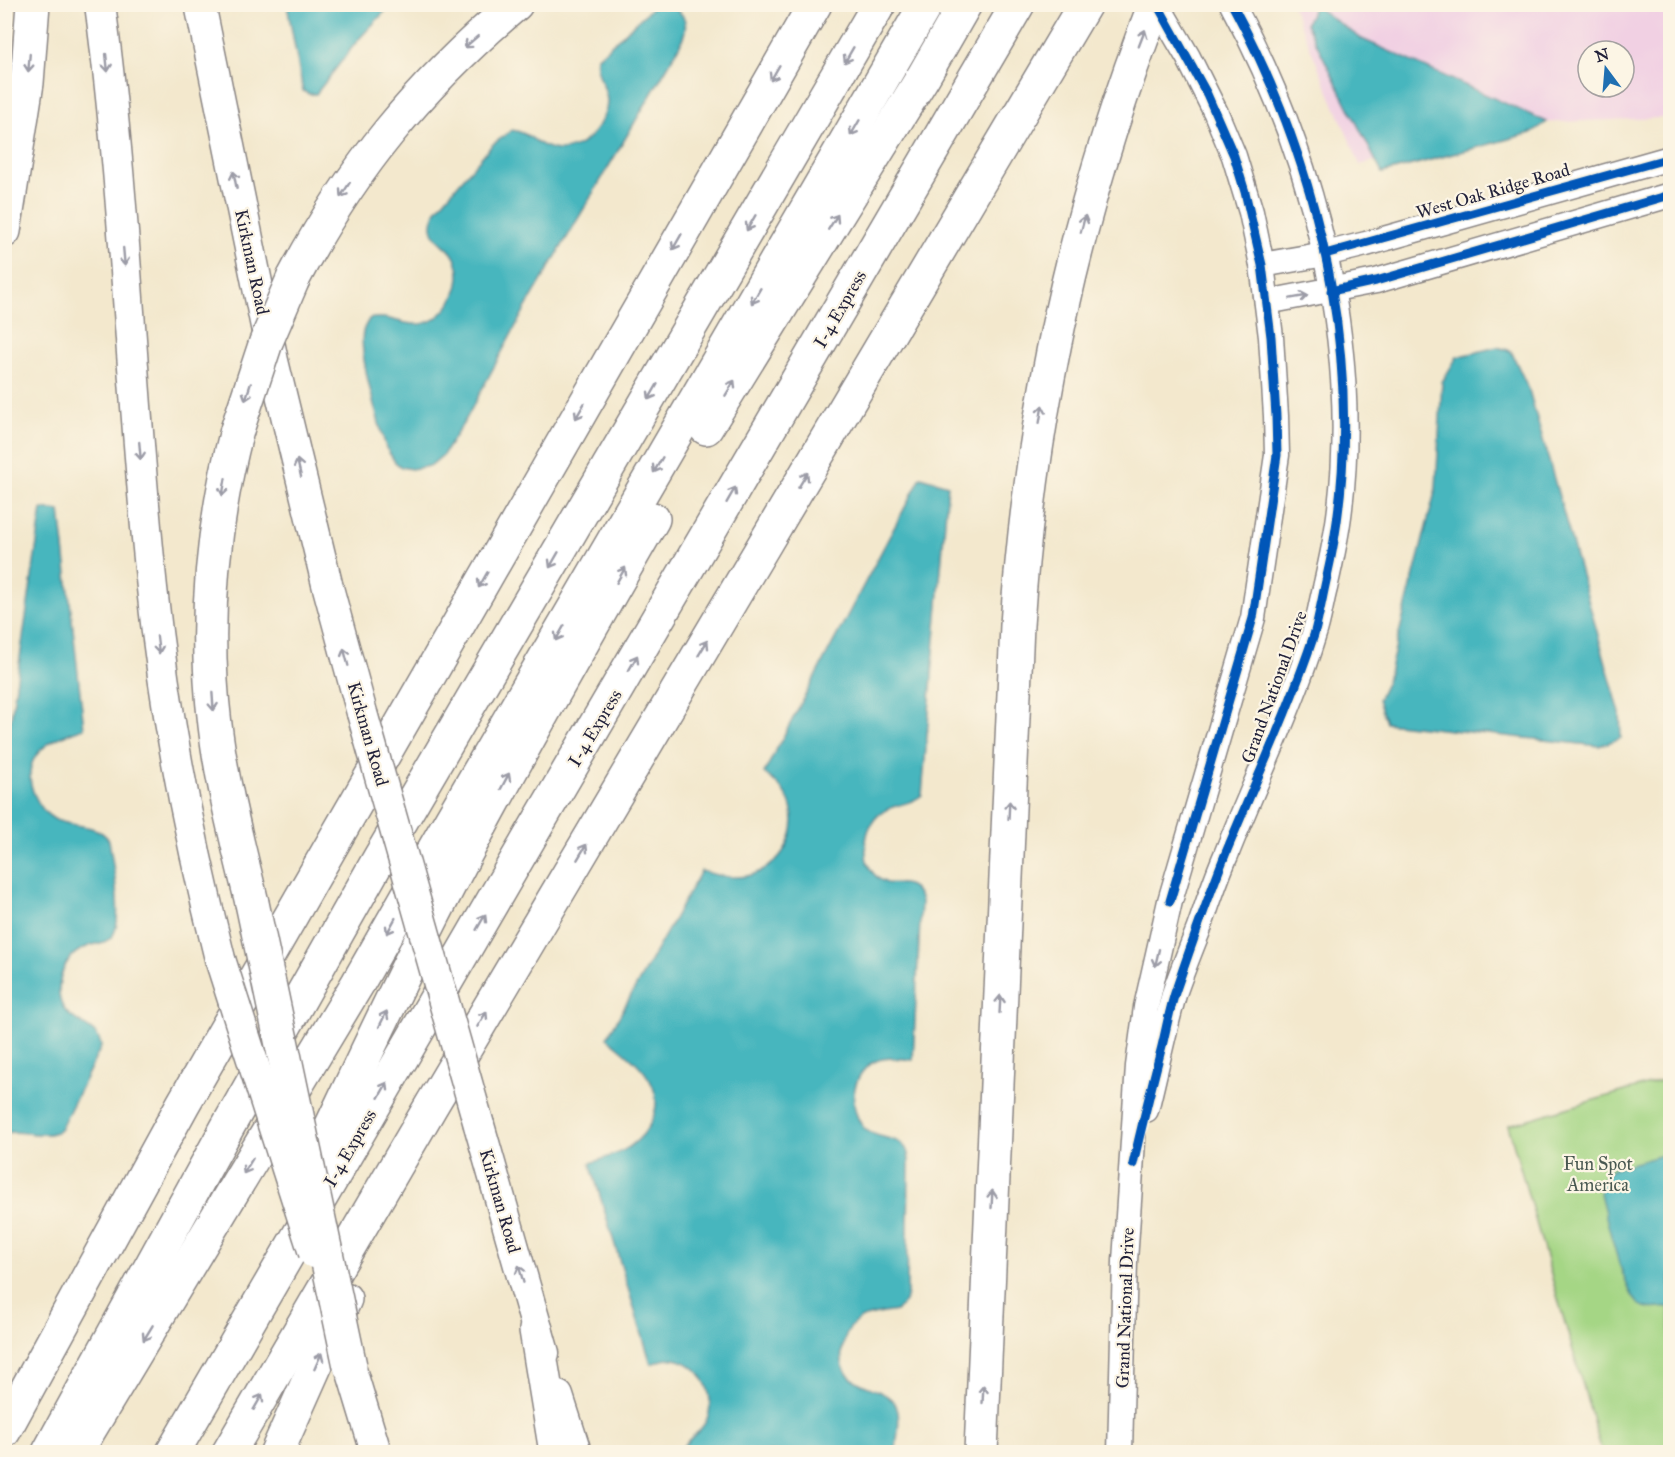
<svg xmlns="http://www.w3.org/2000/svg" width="1675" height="1457" viewBox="0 0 1675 1457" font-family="'IM FELL Great Primer',serif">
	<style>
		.built { fill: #f1d0e3; fill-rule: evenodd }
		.green { fill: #a5d685; stroke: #647c60; stroke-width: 1.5 }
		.water { fill: #46b6be; stroke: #346c7c; stroke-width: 1.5 }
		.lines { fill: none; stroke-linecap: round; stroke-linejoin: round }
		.tertiary-casing { stroke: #8a8584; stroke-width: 27 }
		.primary-casing { stroke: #8a8584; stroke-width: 33 }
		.motorway-casing { stroke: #8a8584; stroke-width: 36 }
		.tertiary { stroke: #fff; stroke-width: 24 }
		.primary { stroke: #fff; stroke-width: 30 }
		.motorway { stroke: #fff; stroke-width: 33 }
		.primary-bridge-casing { stroke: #8a8584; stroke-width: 33; stroke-linecap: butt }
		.motorway-bridge-casing { stroke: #8a8584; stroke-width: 36; stroke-linecap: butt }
		.primary-bridge { stroke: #fff; stroke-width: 30 }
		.motorway-bridge { stroke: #fff; stroke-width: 33 }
		.cycleway-casing { stroke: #fcf5e5; stroke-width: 13 }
		.cycleway { stroke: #0057b8; stroke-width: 9 }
		.oneway { stroke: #9c9ca7 }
		.labels { text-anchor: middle; stroke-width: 4.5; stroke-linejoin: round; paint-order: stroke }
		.street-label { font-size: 18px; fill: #22223b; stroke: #fcf5e5 }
		.park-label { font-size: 18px; fill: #495851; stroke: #fcf5e5 }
	</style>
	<rect width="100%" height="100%" fill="#fcf5e5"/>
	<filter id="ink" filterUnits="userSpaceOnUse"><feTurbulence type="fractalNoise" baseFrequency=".0167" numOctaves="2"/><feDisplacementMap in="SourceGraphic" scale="12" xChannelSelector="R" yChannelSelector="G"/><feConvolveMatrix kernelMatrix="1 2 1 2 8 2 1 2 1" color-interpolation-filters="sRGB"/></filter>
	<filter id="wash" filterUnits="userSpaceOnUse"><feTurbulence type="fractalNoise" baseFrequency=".008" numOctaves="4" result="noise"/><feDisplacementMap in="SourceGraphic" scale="24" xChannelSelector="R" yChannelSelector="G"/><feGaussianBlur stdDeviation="1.35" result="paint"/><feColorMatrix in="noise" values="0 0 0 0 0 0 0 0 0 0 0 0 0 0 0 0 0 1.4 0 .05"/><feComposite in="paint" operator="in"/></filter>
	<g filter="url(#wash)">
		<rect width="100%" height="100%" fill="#f3e8cd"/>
		<path class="built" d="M1292,5H1670V116L1663,118L1510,124L1360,165ZM1588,51H1624V87H1588Z"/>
		<polygon class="green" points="1670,1078 1670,1452 1602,1452 1508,1125"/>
		<g class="water">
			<polygon points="287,5 287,4 391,5 358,40 316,94 309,94 303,91"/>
			<path d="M665,5C698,14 684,39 672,59L526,307L466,419L443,455L430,466L411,469L401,467L395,462L386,448C379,422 358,356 363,332C364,327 367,323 369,319C394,312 414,337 440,315C457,300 466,273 452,253C445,244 434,240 432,228C431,222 434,216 436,210L492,145L512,130C530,133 534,143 549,148C566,154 584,145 594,132C600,124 607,112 607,102C607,86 594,73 597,58L653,7Z"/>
			<polygon points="1315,6 1362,39 1547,122 1531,133 1382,173 1306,23"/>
			<polygon points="1497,347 1511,351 1529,390 1620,713 1621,738 1599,746 1386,723 1378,700 1387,681 1436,488 1442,382 1457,357"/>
			<path d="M921,477L948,485L922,795C913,803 904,803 893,807C871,814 864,834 866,855C867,867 875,879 887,883C895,884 904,883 910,886C916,889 919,895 921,901L913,1060C901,1059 887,1056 876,1061C851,1072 847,1109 865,1129C876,1139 893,1136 903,1145C909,1150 909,1160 909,1167L907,1294L905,1302L896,1311C873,1315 851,1314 844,1341C829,1392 885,1381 896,1406C902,1418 896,1439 896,1452H680C685,1439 700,1434 706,1421C719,1395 699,1358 669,1359C663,1359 657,1362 651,1364L590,1163C603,1159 617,1155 629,1147C641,1139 649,1129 654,1115C665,1081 630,1056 607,1038L701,871C716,875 731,879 747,876C782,869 804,829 787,797C782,787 773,780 764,773Z"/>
			<path d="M42,509L60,511L84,728C52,738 18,754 34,794C38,803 45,814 54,819C72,828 96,822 109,840C112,859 124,920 113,935C108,943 98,943 89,946C68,953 59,971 59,992C60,1026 99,1020 101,1047L60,1130C44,1140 23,1129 4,1133L5,759Z"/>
			<path d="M1670,1153V1307C1660,1308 1648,1311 1639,1304C1623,1292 1605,1212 1599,1189C1601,1179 1605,1174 1613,1169Z"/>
		</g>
	</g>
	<g filter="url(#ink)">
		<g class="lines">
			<g class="tertiary-casing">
				<g id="tertiary">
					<polyline points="1262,265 1325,254 1366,244 1670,158"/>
					<polyline points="1267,302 1376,281 1670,195"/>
					<path d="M1146,1110C1156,1070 1164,1030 1175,991C1182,971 1190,951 1198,931C1207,906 1215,880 1226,855C1255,781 1291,709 1314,634C1319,619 1321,603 1325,588C1331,562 1337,535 1340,508C1360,338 1313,154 1232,4"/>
					<polyline points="1120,1452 1125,1261 1138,1066 1146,1007 1170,901 1253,618 1277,455 1276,416 1271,337 1262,265 1251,212 1234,156 1216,113 1188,57 1157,4"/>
				</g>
			</g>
			<g class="primary-casing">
				<g id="primary">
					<path d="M100,4C126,198 131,394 152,588C165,713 189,837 220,959"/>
					<polyline points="200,4 273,361 327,584 362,713"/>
					<polyline points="479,1125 544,1353"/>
					<polyline points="350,1366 376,1452"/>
					<polyline points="558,1396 576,1452"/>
				</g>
			</g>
			<g class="motorway-casing">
				<g id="motorway">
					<polyline points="4,231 27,83 33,4"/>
					<path d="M293,279C352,167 419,86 516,4"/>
					<polyline points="706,428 923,77 965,4"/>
					<path d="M237,430C212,526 203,626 215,725C222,785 238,844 252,903"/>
					<path d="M301,1190C352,1084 401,976 456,872C519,753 586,636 653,519"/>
					<polyline points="536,1330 556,1452"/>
					<polyline points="4,1431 183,1104 815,4"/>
					<polyline points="49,1452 227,1128 379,859 879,4"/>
					<polyline points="76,1452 358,983 451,820 926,4"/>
					<polyline points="173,1452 534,830 1018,4"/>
					<polyline points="229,1452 431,1106 1085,4"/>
					<polyline points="277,1452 345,1299"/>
					<path d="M981,1452L1017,625C1031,412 1077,204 1155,4"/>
				</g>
			</g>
			<use href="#tertiary" class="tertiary"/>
			<use href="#primary" class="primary"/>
			<use href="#motorway" class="motorway"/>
			<g class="primary-bridge-casing">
				<g id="primary-bridge">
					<polyline points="362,713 479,1125"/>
					<polyline points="220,959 314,1253"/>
				</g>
			</g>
			<g class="motorway-bridge-casing">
				<g id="motorway-bridge">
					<polyline points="237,430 266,342 293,279"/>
					<polyline points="252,903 350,1366"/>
				</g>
			</g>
			<use href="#primary-bridge" class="primary-bridge"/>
			<use href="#motorway-bridge" class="motorway-bridge"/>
			<g class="cycleway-casing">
				<g id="cycleway">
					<polyline points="1157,4 1207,94 1234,156 1245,192 1262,265 1271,337 1276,416 1277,455 1253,618 1170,901"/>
					<polyline points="1325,254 1670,158"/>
					<polyline points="1331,291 1376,281 1670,195"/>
					<path d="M1133,1164C1142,1125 1152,1085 1162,1046C1167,1026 1170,1006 1177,987C1192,943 1208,898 1225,855C1255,782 1289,710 1314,635C1319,617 1322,599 1326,581C1371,387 1326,178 1232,4"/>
				</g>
			</g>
			<use href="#cycleway" class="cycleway"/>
		</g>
		<defs><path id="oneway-shaft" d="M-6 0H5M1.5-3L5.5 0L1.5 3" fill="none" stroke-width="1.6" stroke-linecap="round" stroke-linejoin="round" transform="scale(1.5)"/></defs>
		<g class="oneway">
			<use href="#oneway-shaft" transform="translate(1142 38) rotate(-69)"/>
			<use href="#oneway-shaft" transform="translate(471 42) rotate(139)"/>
			<use href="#oneway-shaft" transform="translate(849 55) rotate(120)"/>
			<use href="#oneway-shaft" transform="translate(29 63) rotate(95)"/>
			<use href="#oneway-shaft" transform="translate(107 63) rotate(84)"/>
			<use href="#oneway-shaft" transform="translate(775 73) rotate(120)"/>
			<use href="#oneway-shaft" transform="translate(855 128) rotate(120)"/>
			<use href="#oneway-shaft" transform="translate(235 180) rotate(-101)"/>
			<use href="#oneway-shaft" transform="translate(345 190) rotate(123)"/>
			<use href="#oneway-shaft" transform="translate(833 222) rotate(-58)"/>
			<use href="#oneway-shaft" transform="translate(751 223) rotate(120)"/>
			<use href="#oneway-shaft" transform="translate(1083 224) rotate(-75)"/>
			<use href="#oneway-shaft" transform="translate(677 242) rotate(120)"/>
			<use href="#oneway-shaft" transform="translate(124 257) rotate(85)"/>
			<use href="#oneway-shaft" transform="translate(756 296) rotate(120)"/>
			<use href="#oneway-shaft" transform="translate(1299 297) rotate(-10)"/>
			<use href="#oneway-shaft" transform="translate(730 388) rotate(-59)"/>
			<use href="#oneway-shaft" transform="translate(248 392) rotate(108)"/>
			<use href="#oneway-shaft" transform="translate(653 392) rotate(120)"/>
			<use href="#oneway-shaft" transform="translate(580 411) rotate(120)"/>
			<use href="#oneway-shaft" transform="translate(1041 414) rotate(-81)"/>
			<use href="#oneway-shaft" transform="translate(140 451) rotate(85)"/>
			<use href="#oneway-shaft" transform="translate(658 465) rotate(120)"/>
			<use href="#oneway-shaft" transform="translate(299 468) rotate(-103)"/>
			<use href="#oneway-shaft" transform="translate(803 480) rotate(-59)"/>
			<use href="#oneway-shaft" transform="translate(224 487) rotate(100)"/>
			<use href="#oneway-shaft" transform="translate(731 495) rotate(-60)"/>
			<use href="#oneway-shaft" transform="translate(554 560) rotate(120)"/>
			<use href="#oneway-shaft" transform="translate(621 575) rotate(-60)"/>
			<use href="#oneway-shaft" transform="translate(483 580) rotate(120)"/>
			<use href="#oneway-shaft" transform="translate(560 633) rotate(120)"/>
			<use href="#oneway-shaft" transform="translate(158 645) rotate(83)"/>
			<use href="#oneway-shaft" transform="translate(703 648) rotate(-59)"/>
			<use href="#oneway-shaft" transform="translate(346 657) rotate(-105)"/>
			<use href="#oneway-shaft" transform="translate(633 663) rotate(-60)"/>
			<use href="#oneway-shaft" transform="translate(213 702) rotate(86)"/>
			<use href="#oneway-shaft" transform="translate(505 781) rotate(-62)"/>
			<use href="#oneway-shaft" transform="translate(1009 810) rotate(-87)"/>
			<use href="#oneway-shaft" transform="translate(582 852) rotate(-59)"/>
			<use href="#oneway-shaft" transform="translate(481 922) rotate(-60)"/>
			<use href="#oneway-shaft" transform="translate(391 926) rotate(119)"/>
			<use href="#oneway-shaft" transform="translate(1157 958) rotate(103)"/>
			<use href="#oneway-shaft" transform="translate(1000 1004) rotate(-87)"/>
			<use href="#oneway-shaft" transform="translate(383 1019) rotate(-64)"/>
			<use href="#oneway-shaft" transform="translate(482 1019) rotate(-59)"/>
			<use href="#oneway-shaft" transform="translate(383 1090) rotate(-60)"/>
			<use href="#oneway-shaft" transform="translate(248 1166) rotate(121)"/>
			<use href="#oneway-shaft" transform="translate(992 1199) rotate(-87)"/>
			<use href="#oneway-shaft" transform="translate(521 1274) rotate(-106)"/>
			<use href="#oneway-shaft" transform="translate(148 1333) rotate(121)"/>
			<use href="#oneway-shaft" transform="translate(318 1361) rotate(-66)"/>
			<use href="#oneway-shaft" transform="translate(983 1394) rotate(-87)"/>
			<use href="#oneway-shaft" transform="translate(258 1402) rotate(-60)"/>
		</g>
	</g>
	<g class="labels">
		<g class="street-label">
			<text transform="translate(1493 191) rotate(-16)" y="6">West Oak Ridge Road</text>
			<text transform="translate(252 262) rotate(78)" y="6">Kirkman Road</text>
			<text transform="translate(840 309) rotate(-60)" y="6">I-4 Express</text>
			<text transform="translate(1274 687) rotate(-70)" y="6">Grand National Drive</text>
			<text transform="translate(595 728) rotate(-59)" y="6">I-4 Express</text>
			<text transform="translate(368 734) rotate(74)" y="6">Kirkman Road</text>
			<text transform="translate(350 1148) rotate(-60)" y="6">I-4 Express</text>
			<text transform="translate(500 1201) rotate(74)" y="6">Kirkman Road</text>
			<text transform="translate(1125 1308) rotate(-88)" y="6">Grand National Drive</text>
		</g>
		<g class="park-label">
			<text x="1598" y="1170">Fun Spot<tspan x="1598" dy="21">America</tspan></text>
		</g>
	</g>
	<rect width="1675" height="1457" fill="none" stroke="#fcf5e5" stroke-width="24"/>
	<g transform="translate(1606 69) rotate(344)"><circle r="28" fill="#fcf5e5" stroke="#a5a1a1" stroke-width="1.5"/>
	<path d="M0-4.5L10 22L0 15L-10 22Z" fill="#1f6fb2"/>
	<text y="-9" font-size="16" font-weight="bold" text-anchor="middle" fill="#22223b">N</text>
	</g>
</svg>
